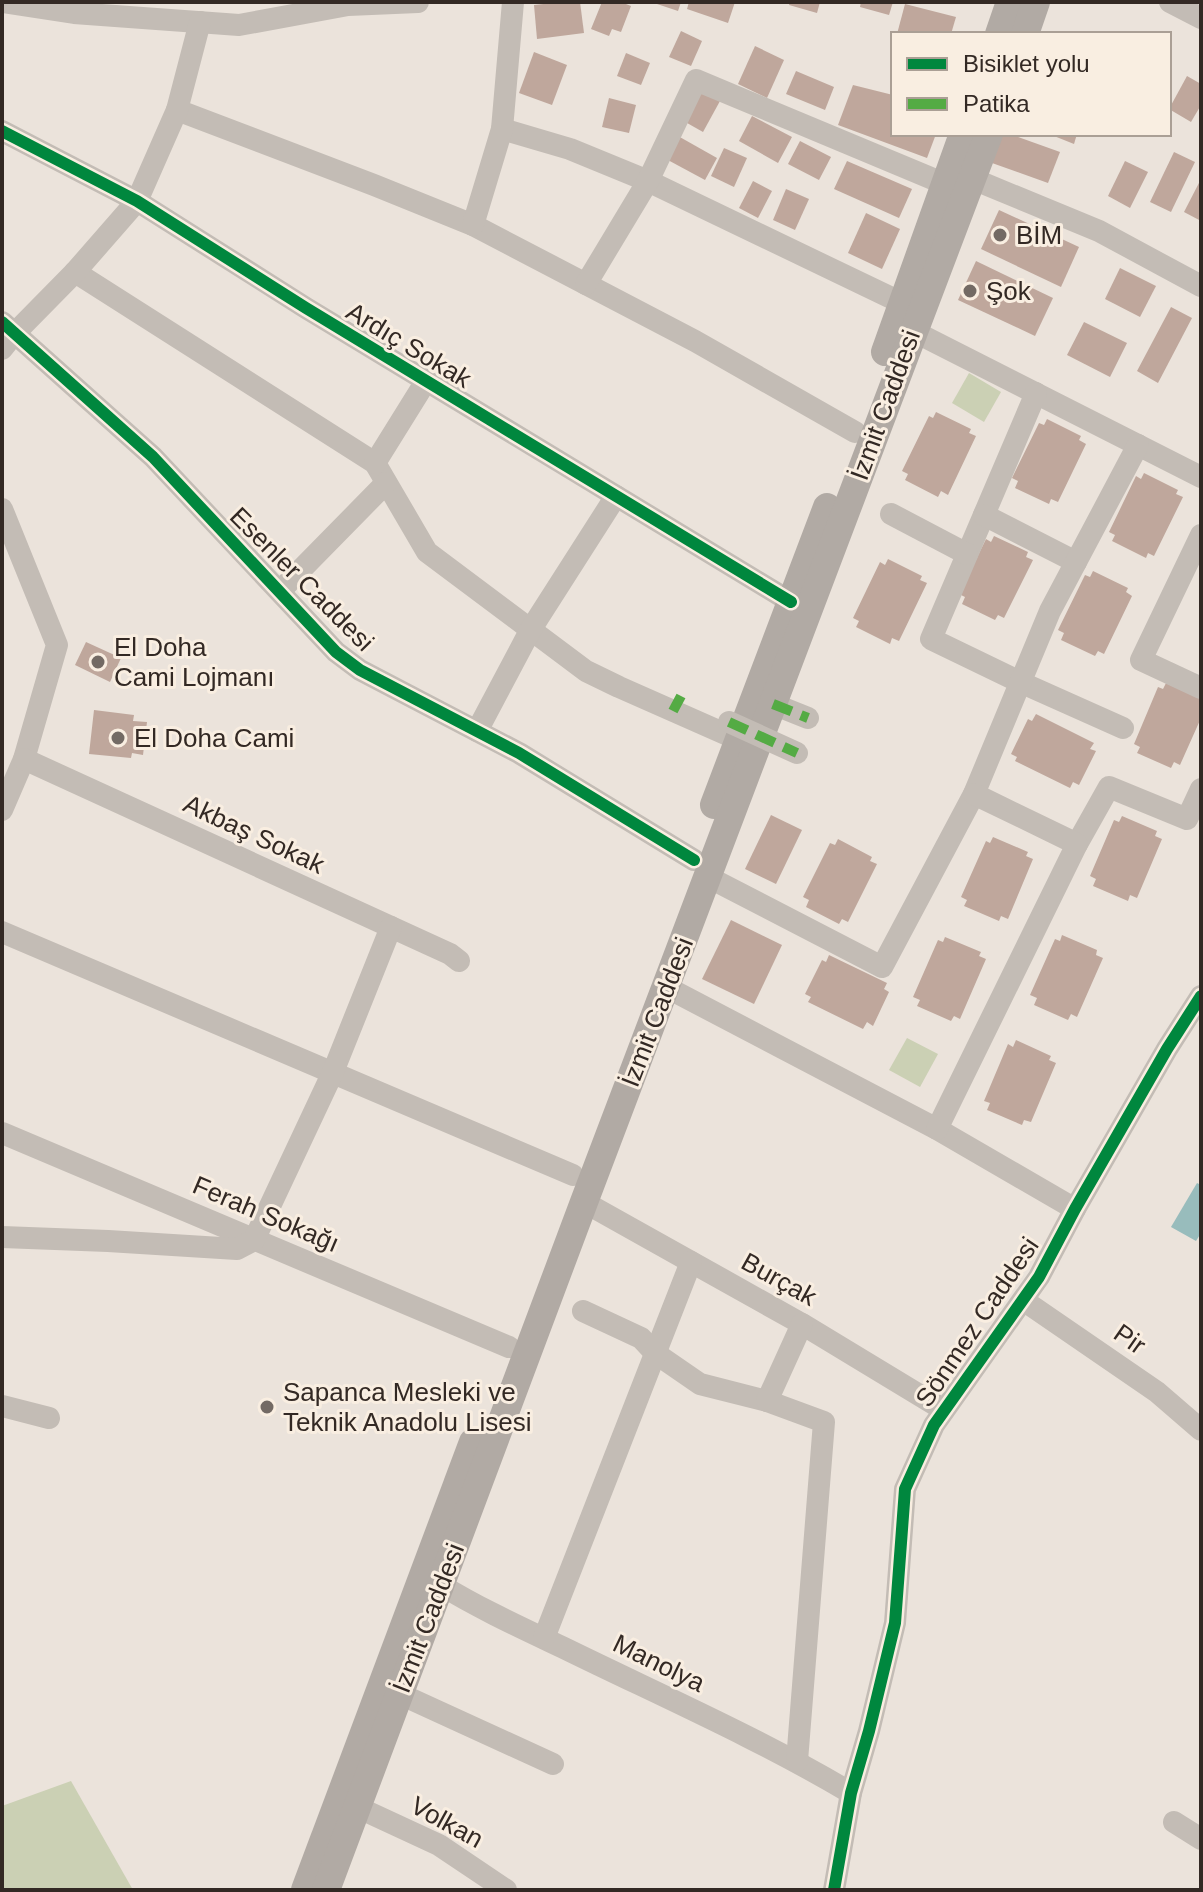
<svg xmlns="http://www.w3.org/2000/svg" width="1203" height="1892" viewBox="0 0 1203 1892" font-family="Arial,sans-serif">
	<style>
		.green { fill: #cbd0b4 }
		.water { fill: #98bcbc }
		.building { fill: #bfa79c }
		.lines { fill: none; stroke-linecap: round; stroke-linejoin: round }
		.minor { stroke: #c3bcb5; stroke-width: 22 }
		.major { stroke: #b1aaa4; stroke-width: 28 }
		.minor-bridge { stroke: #c3bcb5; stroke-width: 22 }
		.quiet { stroke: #54ab44; stroke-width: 10; stroke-dasharray: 20 10; stroke-linecap: butt }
		.cycleway-casing { stroke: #f9eee1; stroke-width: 17 }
		.cycleway { stroke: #00873e; stroke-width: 12 }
		.poi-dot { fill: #736a64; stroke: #f9eee1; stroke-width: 3 }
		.labels { text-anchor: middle; stroke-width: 6; stroke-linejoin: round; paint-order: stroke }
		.poi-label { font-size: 26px; fill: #332924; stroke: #f9eee1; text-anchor: start }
		.street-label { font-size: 26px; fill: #332924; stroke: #f9eee1 }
	</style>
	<rect width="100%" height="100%" fill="#ebe3db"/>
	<g class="green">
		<polygon points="969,373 1001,392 984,422 952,403"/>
		<polygon points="907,1038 938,1054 920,1087 889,1070"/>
		<polygon points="71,1781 133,1890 2,1890 2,1806"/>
	</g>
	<polygon class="water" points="1197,1183 1201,1185 1201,1233 1196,1241 1171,1227"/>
	<g class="building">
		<polygon points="562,2 580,2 584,33 537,39 534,5"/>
		<polygon points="602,2 621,2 631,6 621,32 612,29 609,36 591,29"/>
		<polygon points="651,2 681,2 678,11"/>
		<polygon points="689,2 735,2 728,23 687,9"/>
		<polygon points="790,2 820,2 817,13 789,5"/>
		<polygon points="861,2 893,2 889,15 860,7"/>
		<polygon points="905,4 956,17 951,34 897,34"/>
		<polygon points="681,31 702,41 691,66 669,57"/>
		<polygon points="755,46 784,60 767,98 738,84"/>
		<polygon points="534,52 567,65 552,105 519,93"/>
		<polygon points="626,53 650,63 641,85 617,76"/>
		<polygon points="796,71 834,87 825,110 786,94"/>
		<polygon points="1187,76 1201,84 1201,105 1191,122 1169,109"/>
		<polygon points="853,85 893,95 893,134 936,134 927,158 838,125"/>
		<polygon points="697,88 720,101 703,132 680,119"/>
		<polygon points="609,98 636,105 629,133 602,127"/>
		<polygon points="752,116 792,137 778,163 739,141"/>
		<polygon points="1003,134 1010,134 1060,152 1048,183 992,163"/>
		<polygon points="1049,134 1077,134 1074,144"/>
		<polygon points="678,136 717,158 705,180 666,159"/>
		<polygon points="800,141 831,157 819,180 788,164"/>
		<polygon points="724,148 747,158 734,187 711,176"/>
		<polygon points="1174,152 1195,162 1171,212 1150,202"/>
		<polygon points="847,161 912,189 899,218 834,189"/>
		<polygon points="1125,161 1148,172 1130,208 1108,196"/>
		<polygon points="1201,179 1201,221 1184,212"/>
		<polygon points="753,181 772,191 758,218 739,208"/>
		<polygon points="786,189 809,199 795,230 773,220"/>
		<polygon points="999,210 1079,247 1061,287 981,249"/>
		<polygon points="866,213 900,229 882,269 848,253"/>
		<polygon points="976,261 1053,298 1035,336 958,300"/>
		<polygon points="1120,268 1156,286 1140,317 1105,299"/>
		<polygon points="1171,307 1192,318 1158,383 1137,371"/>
		<polygon points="1084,322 1127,343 1110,377 1067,355"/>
		<polygon points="936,412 971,429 969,433 976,436 948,495 941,491 938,497 905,480 908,474 902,471 929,416 933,418"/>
		<polygon points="1047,419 1081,436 1079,440 1086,444 1058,502 1051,499 1049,504 1015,488 1018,481 1012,478 1039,423 1044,425"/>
		<polygon points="1144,473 1178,490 1176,494 1183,497 1154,556 1148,553 1146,558 1112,541 1115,535 1109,532 1136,476 1141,479"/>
		<polygon points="994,536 1028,552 1026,557 1033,560 1004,618 998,615 995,620 962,604 965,597 959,594 986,539 991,542"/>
		<polygon points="888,559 922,576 920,580 927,583 899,641 892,638 890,644 856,627 859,621 853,618 880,562 885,565"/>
		<polygon points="1093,571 1128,588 1126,592 1132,596 1104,654 1098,651 1095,656 1061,640 1064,633 1058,630 1085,575 1090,577"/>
		<polygon points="86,642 121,658 110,682 75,665"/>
		<polygon points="1166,683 1201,699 1199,703 1201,704 1201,718 1180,765 1174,762 1171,768 1137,753 1140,747 1134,744 1158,687 1163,689"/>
		<polygon points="94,710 134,715 133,721 147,722 143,755 132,753 131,758 89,754"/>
		<polygon points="1036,714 1094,743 1090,749 1096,751 1079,785 1073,782 1070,788 1015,761 1017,757 1011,754 1028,719 1032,721"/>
		<polygon points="771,815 802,830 776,884 745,869"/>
		<polygon points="1122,816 1157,831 1155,836 1162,839 1137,898 1130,895 1128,901 1093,886 1096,879 1090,876 1114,820 1119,822"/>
		<polygon points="993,837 1028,852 1026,856 1033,859 1008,919 1001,916 999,921 964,906 967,900 961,897 986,841 990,843"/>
		<polygon points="838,839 872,857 870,861 877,864 848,922 842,919 839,924 806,907 809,900 803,897 830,843 835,845"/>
		<polygon points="731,920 782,945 754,1004 702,979"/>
		<polygon points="1062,935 1097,950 1096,955 1103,958 1077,1017 1071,1014 1068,1020 1034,1005 1037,998 1030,995 1055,939 1060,941"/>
		<polygon points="945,937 981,952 979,956 986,959 960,1019 954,1016 951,1021 917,1006 920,1000 913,997 938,940 943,942"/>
		<polygon points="829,955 887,983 884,989 889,992 873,1026 867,1022 863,1029 808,1002 811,997 805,994 822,960 826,962"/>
		<polygon points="1016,1040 1051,1056 1049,1060 1056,1063 1031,1122 1024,1120 1022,1125 987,1110 990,1103 984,1101 1008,1044 1013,1047"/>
	</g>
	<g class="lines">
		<g class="minor">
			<polyline points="2,2 74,13 239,25 348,5 418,2"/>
			<polyline points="1170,2 1201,18"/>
			<polyline points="177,110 374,185 473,225 695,341 855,432"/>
			<polyline points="502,129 570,149 648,181 902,303"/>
			<polyline points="2,131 137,201 306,308 791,602"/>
			<polyline points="973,179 1099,231 1201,286"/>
			<polyline points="473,225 502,129 513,2"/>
			<polyline points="75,272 375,463 427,552 586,671 619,687 739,740"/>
			<polyline points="586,284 648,181 696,80 945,184"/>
			<polyline points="2,322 153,457 336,652 360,670 519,753 694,860"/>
			<polyline points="913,331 1201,477"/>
			<polyline points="2,349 14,334 75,272 137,201 177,110 200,22"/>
			<polyline points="1036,393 931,639 1020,682 1123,728"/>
			<polyline points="375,463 426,381"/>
			<polyline points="2,509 57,645 24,759 2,810"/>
			<polyline points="891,514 967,554"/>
			<polyline points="984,515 1076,562"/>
			<polyline points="1201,535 1141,660 1201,688"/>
			<polyline points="280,591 386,483"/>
			<polyline points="773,704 808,718"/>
			<polyline points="477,731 531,629 616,496"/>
			<polyline points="24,759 450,954 459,961"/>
			<polyline points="1077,844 1109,787 1187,819 1201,789"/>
			<polyline points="708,877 882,967 974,794 1050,611 1138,445"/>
			<polyline points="2,932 573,1175"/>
			<polyline points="666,987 937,1129 1075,1209"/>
			<polyline points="937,1129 1077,844 974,794"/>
			<polyline points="2,1133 509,1347"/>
			<polyline points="584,1202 802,1324 944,1410"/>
			<polyline points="2,1237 108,1241 237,1249 254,1240 333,1072 391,927"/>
			<polyline points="1023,1300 1157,1392 1201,1430"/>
			<polyline points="583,1311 641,1338 655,1353 700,1384 767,1401"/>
			<polyline points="2,1406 49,1418"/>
			<path d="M441,1585C480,1609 524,1629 566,1649C662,1696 760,1739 851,1793"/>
			<polyline points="544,1638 691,1262"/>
			<polyline points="400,1694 553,1764"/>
			<polyline points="797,1761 824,1422 767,1401 802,1324"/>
			<polyline points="357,1807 439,1845 506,1890"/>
			<polyline points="1174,1822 1201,1839"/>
			<polyline points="834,1890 851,1793 869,1731 895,1623 905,1489 934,1425 1039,1277 1075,1209 1167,1049 1201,996"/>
		</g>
		<g class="major">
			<polyline points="999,34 1010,2"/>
			<polyline points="1025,34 1036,2"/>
			<polyline points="885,352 963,134"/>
			<polyline points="714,805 827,507"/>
			<polyline points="305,1890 473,1442"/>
			<polyline points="326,1890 584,1202 989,134"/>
		</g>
		<polyline class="minor-bridge" points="729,722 797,753"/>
		<g class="quiet">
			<polyline points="773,704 808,718"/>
			<polyline points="673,711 681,696"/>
			<polyline points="729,722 797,753"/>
		</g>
		<g class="cycleway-casing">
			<g id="cycleway">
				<polyline points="2,131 137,201 306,308 791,602"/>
				<polyline points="2,322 153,457 336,652 360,670 519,753 694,860"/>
				<polyline points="834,1890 851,1793 869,1731 895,1623 905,1489 934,1425 1039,1277 1075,1209 1167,1049 1201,996"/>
			</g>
		</g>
		<use href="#cycleway" class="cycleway"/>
	</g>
	<g class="poi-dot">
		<circle cx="1000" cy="235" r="8"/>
		<circle cx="970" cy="291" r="8"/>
		<circle cx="98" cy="662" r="8"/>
		<circle cx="118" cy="738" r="8"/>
		<circle cx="267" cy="1407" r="8"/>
	</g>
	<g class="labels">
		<g class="poi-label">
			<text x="1016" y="244">BİM</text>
			<text x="986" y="300">Şok</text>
			<text x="114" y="656">El Doha<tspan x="114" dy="30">Cami Lojmanı</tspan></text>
			<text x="134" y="747">El Doha Cami</text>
			<text x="283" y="1401">Sapanca Mesleki ve<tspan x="283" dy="30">Teknik Anadolu Lisesi</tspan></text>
		</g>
		<g class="street-label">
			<text transform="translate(409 345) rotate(31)" y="9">Ardıç Sokak</text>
			<text transform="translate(885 405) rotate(-70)" y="9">İzmit Caddesi</text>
			<text transform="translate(302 579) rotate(45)" y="9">Esenler Caddesi</text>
			<text transform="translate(254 834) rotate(25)" y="9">Akbaş Sokak</text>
			<text transform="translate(657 1012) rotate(-69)" y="9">İzmit Caddesi</text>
			<text transform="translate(266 1214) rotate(23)" y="9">Ferah Sokağı</text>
			<text transform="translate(779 1279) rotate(29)" y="9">Burçak</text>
			<text transform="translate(977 1322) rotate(-56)" y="9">Sönmez Caddesi</text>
			<text transform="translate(1130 1339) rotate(35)" y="9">Pir</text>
			<text transform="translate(428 1618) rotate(-69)" y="9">İzmit Caddesi</text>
			<text transform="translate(659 1663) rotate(26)" y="9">Manolya</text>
			<text transform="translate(447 1822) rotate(29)" y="9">Volkan</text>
		</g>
	</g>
	<rect width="1203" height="1892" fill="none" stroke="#332924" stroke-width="8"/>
	<rect x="891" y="32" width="280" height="104" fill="#f9eee1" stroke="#aa9f95" stroke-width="2"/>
	<rect x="907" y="58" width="40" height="12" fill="#00873e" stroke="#aa9f95" stroke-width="2"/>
	<text x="963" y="72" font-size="24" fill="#332924">Bisiklet yolu</text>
	<rect x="907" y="98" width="40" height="12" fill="#54ab44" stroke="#aa9f95" stroke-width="2"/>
	<text x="963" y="112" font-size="24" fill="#332924">Patika</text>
</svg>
